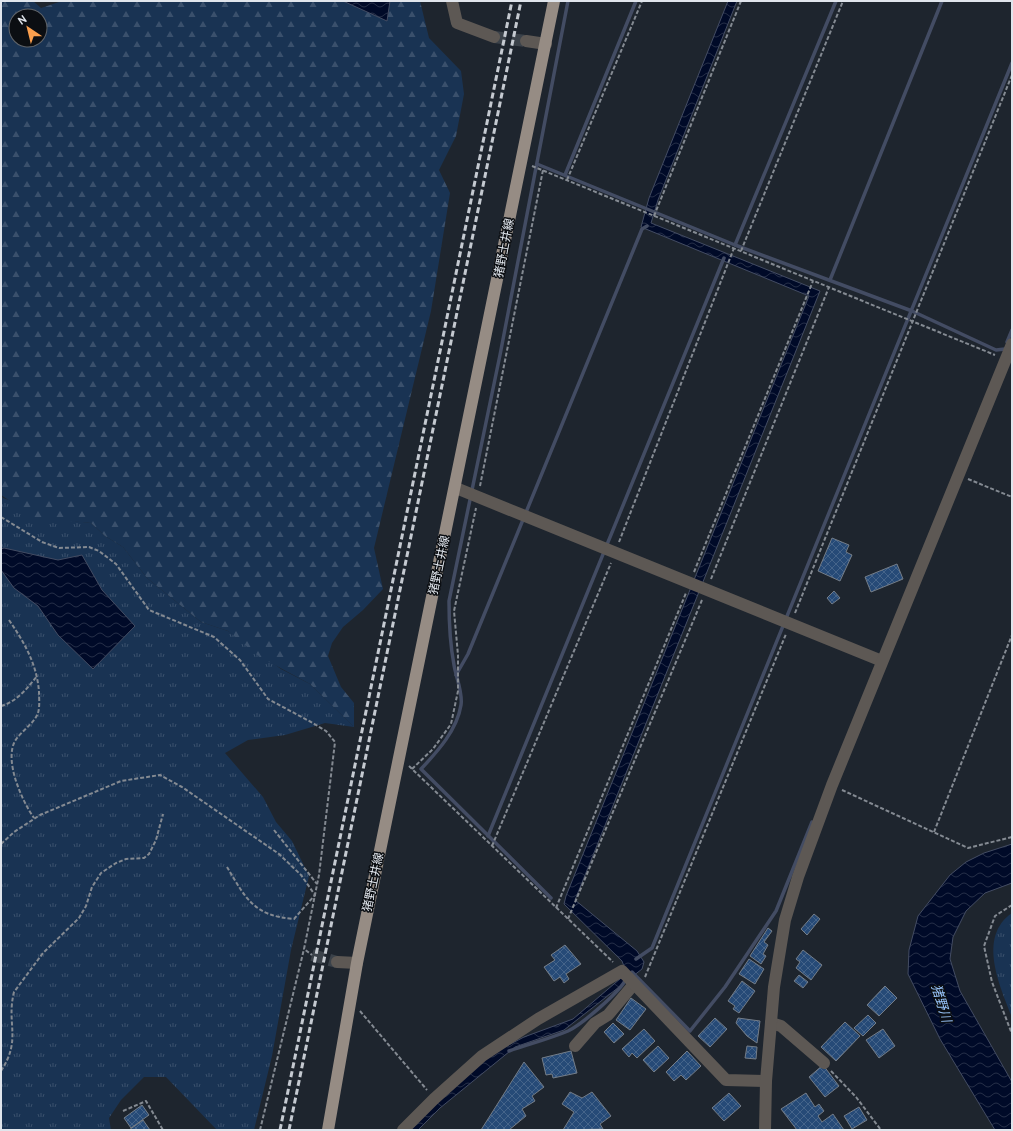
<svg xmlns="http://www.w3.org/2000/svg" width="1013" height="1131" viewBox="0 0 1013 1131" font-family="Cabin,'Noto Sans JP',sans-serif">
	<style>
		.grass { fill: url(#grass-tufts) }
		.forest { fill: url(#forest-firs); fill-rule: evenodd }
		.water { fill: url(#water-waves); stroke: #434c63 }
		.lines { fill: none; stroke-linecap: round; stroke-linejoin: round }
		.stream { stroke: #434c63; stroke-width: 3.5 }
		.building { fill: url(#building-cross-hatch); stroke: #747d88 }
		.minor-tunnel { stroke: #3b424a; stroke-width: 12; stroke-dasharray: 12 6; stroke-linecap: butt }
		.path { stroke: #848a92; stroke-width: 2; stroke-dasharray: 4 2; stroke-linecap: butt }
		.minor { stroke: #5d5854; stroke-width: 12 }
		.major { stroke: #968c84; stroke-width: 12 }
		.rail { stroke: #c5cad1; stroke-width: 3; stroke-dasharray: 6 3; stroke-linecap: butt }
		.labels { text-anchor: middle; stroke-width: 3; stroke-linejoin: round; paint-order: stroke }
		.street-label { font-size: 12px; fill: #e0e5ec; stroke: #0b0e12 }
		.water-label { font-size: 13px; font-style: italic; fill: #98c4fc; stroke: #0b0e12 }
	</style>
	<defs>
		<pattern id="grass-tufts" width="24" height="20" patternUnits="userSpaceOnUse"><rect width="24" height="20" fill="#193353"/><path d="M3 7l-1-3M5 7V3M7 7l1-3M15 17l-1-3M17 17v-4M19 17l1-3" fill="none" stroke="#3a506c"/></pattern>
		<pattern id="forest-firs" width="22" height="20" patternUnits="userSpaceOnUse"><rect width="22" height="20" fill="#193353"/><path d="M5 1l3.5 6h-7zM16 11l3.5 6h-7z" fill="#3a506c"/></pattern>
		<pattern id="water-waves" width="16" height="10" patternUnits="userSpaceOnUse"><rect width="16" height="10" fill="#000a28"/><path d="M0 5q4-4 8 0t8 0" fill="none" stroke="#252e47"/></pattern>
		<pattern id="building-cross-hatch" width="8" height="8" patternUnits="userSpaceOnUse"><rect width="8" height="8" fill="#264a77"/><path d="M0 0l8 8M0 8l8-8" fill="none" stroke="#45648a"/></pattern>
	</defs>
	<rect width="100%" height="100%" fill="#1e252e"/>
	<g class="grass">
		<polygon points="1,495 3,498 66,520 91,523 105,536 123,547 147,578 201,622 228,631 281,669 310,684 354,727 325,723 285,735 248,740 225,753 263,797 276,822 292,841 309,876 291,950 272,1056 254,1130 217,1130 166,1077 144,1077 121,1100 109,1118 111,1130 1,1130"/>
		<path d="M1012,913V1017C1000,986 977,937 1012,913Z"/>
	</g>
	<path class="forest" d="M1,1H33L41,8L62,1H420L429,38L461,71L464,94L456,136L439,170L450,193L431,311L374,548L383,589L363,610L343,627L332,643L328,656L341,687L354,703V727L310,684L260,657L228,631L201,622L147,578L123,547L105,536L91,523L36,518L1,495ZM16,16H40V40H16Z"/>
	<g class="water">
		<polygon points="343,1 390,1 387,21"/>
		<polygon points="728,1 737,1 658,200 651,223 820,291 575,900 637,951 644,962 642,969 564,1030 515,1047 440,1108 418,1130 409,1130 460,1078 499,1050 524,1037 573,1019 621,978 625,969 622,961 564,904 566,896 809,296 641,227 649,198"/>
		<polygon points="4,548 58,560 82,555 102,590 135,626 93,669 58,635 38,606 14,588 1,570 1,549"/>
		<polygon points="1012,844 1012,883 985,893 966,911 953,937 950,959 960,991 1012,1082 1012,1130 995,1130 940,1039 908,974 909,950 918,916 950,875 966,862 984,853"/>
	</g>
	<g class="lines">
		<g class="stream">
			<polyline points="537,164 735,245 912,311 996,350 1005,349"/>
			<polyline points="565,175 636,1"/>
			<polyline points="735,245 836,1"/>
			<polyline points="830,280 942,1"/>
			<polyline points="1007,342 1012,330"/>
			<polyline points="456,675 468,654 642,229 647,226"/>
			<polyline points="488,836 724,258"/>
			<path d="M551,898L421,769C438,751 457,730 461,705C463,693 456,677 454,665C450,644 449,622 449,601L500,355L568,1"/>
			<polyline points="636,959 652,948 1012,63"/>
			<polyline points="632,972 690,1031 725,987 776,911 812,822"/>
			<path d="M509,1051C529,1044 549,1039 568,1031C581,1025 620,992 626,979"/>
		</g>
	</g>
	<g class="building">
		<polygon points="832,538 849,545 846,552 852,555 840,581 818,571"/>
		<polygon points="897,564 903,579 871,592 865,577"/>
		<polygon points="834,591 840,598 832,604 827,598"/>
		<polygon points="814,914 820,919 807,935 801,929"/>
		<polygon points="768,928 772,931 764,942 768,945 763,954 766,956 761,964 750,956"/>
		<polygon points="565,945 581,964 566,974 569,979 564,983 560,977 554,981 544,967 555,960 551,955"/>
		<polygon points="803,950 822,965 811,980 796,968 800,962 796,959"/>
		<polygon points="749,959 764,969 755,984 739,974"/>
		<polygon points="799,975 808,982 803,988 794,981"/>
		<polygon points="742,981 755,991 739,1013 733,1009 735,1006 728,1001"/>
		<polygon points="885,986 897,998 879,1016 867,1005"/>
		<polygon points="631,998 646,1009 630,1030 616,1020"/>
		<polygon points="868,1015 876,1023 863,1036 854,1028"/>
		<polygon points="715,1018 727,1029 710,1047 698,1036"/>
		<polygon points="738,1018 760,1021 757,1043 747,1036 736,1023"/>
		<polygon points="845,1022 860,1036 836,1061 821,1047"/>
		<polygon points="613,1023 624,1034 614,1043 604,1032"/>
		<polygon points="644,1029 655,1041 637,1058 632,1053 629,1057 622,1049"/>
		<polygon points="883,1029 895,1046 879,1058 866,1040"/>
		<polygon points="658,1046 669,1058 654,1072 643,1060"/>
		<polygon points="747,1046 757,1047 756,1059 745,1058"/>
		<polygon points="571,1051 577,1073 553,1078 552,1074 546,1075 542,1058"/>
		<polygon points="687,1051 701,1066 686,1080 681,1075 674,1081 666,1072"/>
		<polygon points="524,1062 544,1087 532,1096 535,1101 522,1109 526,1116 509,1130 481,1130"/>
		<polygon points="823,1065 839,1086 825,1097 809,1077"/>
		<polygon points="570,1092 582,1098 592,1092 611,1116 600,1124 603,1129 563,1130 574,1112 562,1104"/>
		<polygon points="729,1093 741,1106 724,1121 712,1108"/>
		<polygon points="806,1093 815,1107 819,1104 824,1111 818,1116 822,1122 833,1114 844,1130 797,1130 781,1109"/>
		<polygon points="142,1105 149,1115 131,1128 124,1118"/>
		<polygon points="859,1107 867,1120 852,1129 844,1116"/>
		<polygon points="143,1120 150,1130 129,1130"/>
	</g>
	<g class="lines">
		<g class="minor-tunnel">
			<polyline points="494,37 526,41"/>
			<polyline points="312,955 337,962"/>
		</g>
		<g class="path">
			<polyline points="532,166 995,355"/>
			<polyline points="567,180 642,1"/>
			<polyline points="654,216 741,1"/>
			<polyline points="741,251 843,1"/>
			<polyline points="968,479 1012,497"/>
			<polyline points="480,486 543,170"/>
			<polyline points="1,517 42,542 59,548 89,547 99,551 116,564 149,610 214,637 240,660 268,699 311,722 326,731 335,742 319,875 304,949 312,955"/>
			<polyline points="619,542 734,248"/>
			<polyline points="694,572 813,281"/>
			<polyline points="711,579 829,287"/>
			<polyline points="795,613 1012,75"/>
			<path d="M9,620C24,642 37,664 39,692C39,698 40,706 38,713C34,724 21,731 15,741C4,761 22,801 34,818"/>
			<path d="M1,706C16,702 28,688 37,676"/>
			<polyline points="409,766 613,962"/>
			<polyline points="412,769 433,749 451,724 458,691 458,655 454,611 476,508"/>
			<polyline points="842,790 968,848 1012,837"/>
			<polyline points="274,830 317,884"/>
			<polyline points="934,832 1012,635"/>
			<path d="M1,844L14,832L40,815L121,781L160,775L182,787L279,854L301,875L315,895L294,919C254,916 246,899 227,867"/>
			<polyline points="492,846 611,563"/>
			<polyline points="1012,905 995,916 984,946 992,982 1012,1034"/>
			<polyline points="556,908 686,593"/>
			<polyline points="568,919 702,600"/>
			<polyline points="645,977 786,634"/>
			<polyline points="360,1011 427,1090"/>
			<path d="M1,1071C22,1039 6,1024 14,992L43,953L79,918L86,906L92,887L101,873L116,863L126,859L144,858L149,854L156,840L163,814"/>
			<polyline points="831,1071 856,1097 881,1130"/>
			<polyline points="123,1111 146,1101 163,1130"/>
			<polyline points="260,1130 304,949"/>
		</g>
		<g class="minor">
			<polyline points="452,1 457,23 494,37"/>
			<polyline points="526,41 546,44"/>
			<polyline points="456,488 882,661"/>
			<polyline points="337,962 357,963"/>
			<polyline points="771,1023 781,1026 824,1063"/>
			<polyline points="575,1046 595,1023 608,1015 634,984"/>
			<polyline points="403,1130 434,1099 482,1056 538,1019 622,971 726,1080 766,1081"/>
			<polyline points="765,1130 766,1081 774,987 785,920 798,877 832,785 1012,344"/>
		</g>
		<polyline class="major" points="328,1130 357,963 554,1"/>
		<g class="rail">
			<polyline points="280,1130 512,1"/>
			<polyline points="289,1130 521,1"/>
		</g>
	</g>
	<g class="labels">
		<g class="street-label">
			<text transform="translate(504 248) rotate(-79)" y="4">猪野土井線</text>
			<text transform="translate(439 565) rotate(-78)" y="4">猪野土井線</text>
			<text transform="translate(373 882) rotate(-78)" y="4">猪野土井線</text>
		</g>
		<g class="water-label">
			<text transform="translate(942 1003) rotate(73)" y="5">猪野川</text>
		</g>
	</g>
	<rect width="1013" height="1131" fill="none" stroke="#e0e5ec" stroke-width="4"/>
	<g transform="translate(28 28) rotate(325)"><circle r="19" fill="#0b0e12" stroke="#606469"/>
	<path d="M0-3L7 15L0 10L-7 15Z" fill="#fa9f4e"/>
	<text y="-6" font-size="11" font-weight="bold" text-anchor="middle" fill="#e0e5ec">N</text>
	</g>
</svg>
